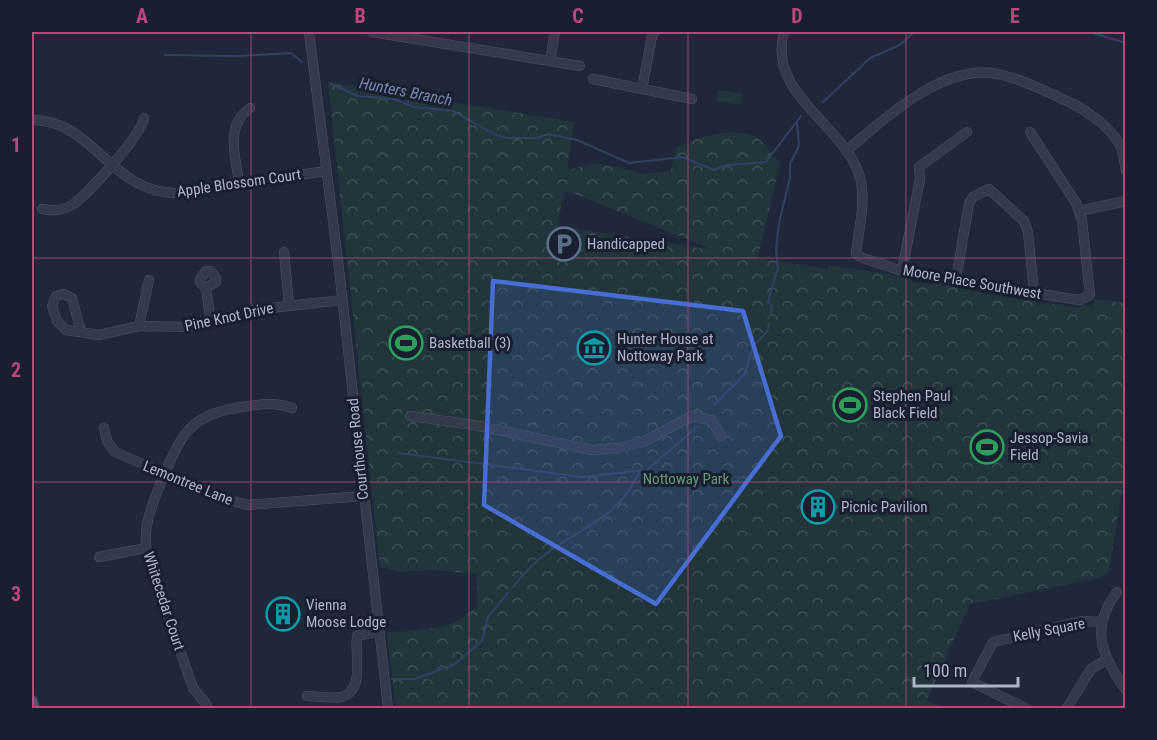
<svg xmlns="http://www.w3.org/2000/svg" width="1157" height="740" viewBox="0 0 1157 740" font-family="'Roboto Condensed',sans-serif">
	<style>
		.grass { fill: #21353b }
		.forest { fill: url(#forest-crowns); fill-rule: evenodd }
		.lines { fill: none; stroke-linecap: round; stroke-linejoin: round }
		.stream { stroke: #324163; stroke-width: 2 }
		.minor-casing { stroke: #4e5565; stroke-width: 10 }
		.major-casing { stroke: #3d4354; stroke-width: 12 }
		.minor { stroke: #333a4a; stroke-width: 9 }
		.major { stroke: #51596b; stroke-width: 10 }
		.marked { fill: #486dd3; fill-opacity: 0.2; stroke: #486dd3; stroke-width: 4.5; stroke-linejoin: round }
		.grid { fill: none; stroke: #bc477b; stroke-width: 1.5; stroke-opacity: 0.55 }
		.labels { text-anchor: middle; stroke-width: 6; stroke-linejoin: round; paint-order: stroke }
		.street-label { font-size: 15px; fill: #aeb5c7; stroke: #191f2f }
		.poi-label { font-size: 15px; fill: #aeb5c7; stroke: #191f2f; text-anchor: start }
		.park-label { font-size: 15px; fill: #639975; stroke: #191f2f }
		.water-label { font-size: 16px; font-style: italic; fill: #7487b1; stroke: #191f2f }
		.neatline { fill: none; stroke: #bc477b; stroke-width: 2 }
		.grid-label { font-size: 20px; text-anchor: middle; font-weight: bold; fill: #bc477b }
	</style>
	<defs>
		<pattern id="forest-crowns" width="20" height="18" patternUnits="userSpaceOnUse" patternTransform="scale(1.5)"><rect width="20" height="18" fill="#21353b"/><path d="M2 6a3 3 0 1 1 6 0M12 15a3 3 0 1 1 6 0" fill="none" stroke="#3f5056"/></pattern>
	</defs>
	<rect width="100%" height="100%" fill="#1f283a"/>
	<polygon class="grass" points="718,90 743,94 741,105 716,101"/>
	<path class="forest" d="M328,82L574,122L567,170L597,163L646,174L671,171L677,147C700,137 729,127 754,136C763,140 773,156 780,163L758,258L828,269V265L912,278V282L933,285L935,281L986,294L1079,308L1083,306H1093L1095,299L1125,303V474L1109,571L1100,578L970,604L927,700L943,708H396L387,632C425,629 450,633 478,605L476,574L431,570L402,572L380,567ZM568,191L713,250L558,226L563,194Z"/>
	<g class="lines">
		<g class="stream">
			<polyline points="1090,32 1126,43"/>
			<polyline points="165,55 240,56 291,53 302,62"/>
			<polyline points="331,84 358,96 394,99 414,107 453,111 496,135 507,138 537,138 548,134 577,140 629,163 682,157 714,170 727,165 766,162 801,116"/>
			<polyline points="823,102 870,58 900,45 914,32"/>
			<polyline points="771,314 772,306 768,301 778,268 776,250 779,223 790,178 790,164 799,146 797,123"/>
			<polyline points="714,405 744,375 754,345 767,332 769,324"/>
			<polyline points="399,453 582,477 647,470 697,427"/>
			<path d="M513,587C520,578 529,568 538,560C576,528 619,521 640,470"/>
			<polyline points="392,679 415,679 455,664 482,641 488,617 508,593"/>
		</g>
		<g class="minor-casing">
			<g id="minor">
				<polyline points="309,32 339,269 388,708"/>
				<polyline points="372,32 580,66"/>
				<path d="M784,32C767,93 842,124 859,174C867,199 859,228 856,253L860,257L899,270L1053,296L1080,300L1090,295L1082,220L1076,203L1030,132"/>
				<polyline points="550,61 555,32"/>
				<polyline points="593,79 692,99"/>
				<polyline points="642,89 652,36 655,32"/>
				<path d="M32,120C94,120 110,192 175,193L326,171"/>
				<path d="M846,151C885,119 942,63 998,74C1024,80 1048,92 1071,103C1086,110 1108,126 1117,140C1124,149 1124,161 1126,171"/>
				<path d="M239,183C236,157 224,126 250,108"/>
				<path d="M42,209C52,211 61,211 70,206C86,197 141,136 144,118"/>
				<polyline points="1079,211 1126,201"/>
				<polyline points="284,252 289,304"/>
				<polyline points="902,270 920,179 919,167 967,132"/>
				<polyline points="956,279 969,203 973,197 989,189 1024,221 1028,232 1034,292"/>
				<polyline points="206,288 216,282 216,277 210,271 206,271 200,279 200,283 206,288 211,323"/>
				<polyline points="139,326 149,280"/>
				<polyline points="81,331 72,298 64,294 56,296 52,306 57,321 66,330 99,335 139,326 191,327 253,310 342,300"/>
				<polyline points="410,416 474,425 592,450 618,448 643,442 692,416 711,420 721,436"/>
				<polyline points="104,428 107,441 115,452 228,500 248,505 363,496"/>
				<polyline points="99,557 146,548"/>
				<path d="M1117,592C1089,629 1102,656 1126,690"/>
				<path d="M307,696C317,696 331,699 341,697C366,691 354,653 357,636L379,631"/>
				<path d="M207,705L193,688L148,558C141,530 151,508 161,482C181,436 188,414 242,407C260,404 274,402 292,408"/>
				<polyline points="1025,708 972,682 993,642 1081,621 1102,622"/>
				<polyline points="1067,708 1091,669 1106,660"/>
			</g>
		</g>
		<g class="major-casing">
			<polyline id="major" points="32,701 34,708"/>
		</g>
		<use href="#minor" class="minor"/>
		<use href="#major" class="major"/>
	</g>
	<path class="marked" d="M493,281L743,311L781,436L656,604L484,505Z"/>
	<path class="grid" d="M251,32V708M469,32V708M688,32V708M906,32V708M32,258H1126M32,482H1126"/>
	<defs>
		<g id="parking-ring" transform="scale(1.725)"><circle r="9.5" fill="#191f2f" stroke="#5c6f8a" stroke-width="1.5"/><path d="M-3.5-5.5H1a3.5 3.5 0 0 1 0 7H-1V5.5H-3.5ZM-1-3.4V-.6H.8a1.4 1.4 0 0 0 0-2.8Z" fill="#5c6f8a"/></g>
		<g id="stadium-ring" transform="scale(1.725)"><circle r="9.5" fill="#191f2f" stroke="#2e9e5b" stroke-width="1.5"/><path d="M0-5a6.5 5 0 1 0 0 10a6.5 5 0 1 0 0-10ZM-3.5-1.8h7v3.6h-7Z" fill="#2e9e5b"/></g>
		<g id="museum-ring" transform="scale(1.725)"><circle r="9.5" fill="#191f2f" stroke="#0f9aa8" stroke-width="1.5"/><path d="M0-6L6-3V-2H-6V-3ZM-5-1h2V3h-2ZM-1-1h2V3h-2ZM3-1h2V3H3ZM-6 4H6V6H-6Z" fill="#0f9aa8"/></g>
		<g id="building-ring" transform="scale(1.725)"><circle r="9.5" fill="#191f2f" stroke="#0f9aa8" stroke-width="1.5"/><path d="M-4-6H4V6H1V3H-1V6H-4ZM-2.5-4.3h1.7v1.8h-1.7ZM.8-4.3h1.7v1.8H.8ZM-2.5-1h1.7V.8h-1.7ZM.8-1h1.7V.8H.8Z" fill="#0f9aa8"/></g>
	</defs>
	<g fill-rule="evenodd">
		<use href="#parking-ring" x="564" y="244"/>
		<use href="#stadium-ring" x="406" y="343"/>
		<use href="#museum-ring" x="594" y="348"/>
		<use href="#stadium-ring" x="850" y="405"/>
		<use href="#stadium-ring" x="987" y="447"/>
		<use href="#building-ring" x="818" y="507"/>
		<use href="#building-ring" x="283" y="614"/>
	</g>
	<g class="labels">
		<g class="street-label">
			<text transform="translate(239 183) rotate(-8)" y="5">Apple Blossom Court</text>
			<text transform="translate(972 282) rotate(10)" y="5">Moore Place Southwest</text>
			<text transform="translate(229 317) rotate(-12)" y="5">Pine Knot Drive</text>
			<text transform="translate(358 449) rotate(-96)" y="5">Courthouse Road</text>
			<text transform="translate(188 483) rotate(22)" y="5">Lemontree Lane</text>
			<text transform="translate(164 601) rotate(72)" y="5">Whitecedar Court</text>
			<text transform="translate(1049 630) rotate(-11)" y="5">Kelly Square</text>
		</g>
		<g class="poi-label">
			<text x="587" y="249">Handicapped</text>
			<text x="617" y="344">Hunter House at<tspan x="617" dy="17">Nottoway Park</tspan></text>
			<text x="429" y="348">Basketball (3)</text>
			<text x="873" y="401">Stephen Paul<tspan x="873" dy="17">Black Field</tspan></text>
			<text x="1010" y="443">Jessop-Savia<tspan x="1010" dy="17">Field</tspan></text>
			<text x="841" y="512">Picnic Pavilion</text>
			<text x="306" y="610">Vienna<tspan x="306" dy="17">Moose Lodge</tspan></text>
		</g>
		<g class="park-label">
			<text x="686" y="484">Nottoway Park</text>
		</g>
		<g class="water-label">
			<text transform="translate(406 91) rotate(11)" y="6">Hunters Branch</text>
		</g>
	</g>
	<rect width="1157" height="740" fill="none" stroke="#191f2f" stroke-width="66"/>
	<path d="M914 677v9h104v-9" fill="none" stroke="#aeb5c7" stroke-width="3"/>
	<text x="923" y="677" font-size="18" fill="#aeb5c7" stroke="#191f2f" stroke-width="4.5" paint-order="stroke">100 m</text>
	<rect x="33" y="33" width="1091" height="674" class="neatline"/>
	<g class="grid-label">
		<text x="142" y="23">A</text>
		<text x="360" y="23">B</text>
		<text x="578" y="23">C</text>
		<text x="797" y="23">D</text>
		<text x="1015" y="23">E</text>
		<text x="16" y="152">1</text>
		<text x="16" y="377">2</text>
		<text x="16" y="601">3</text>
	</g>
</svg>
